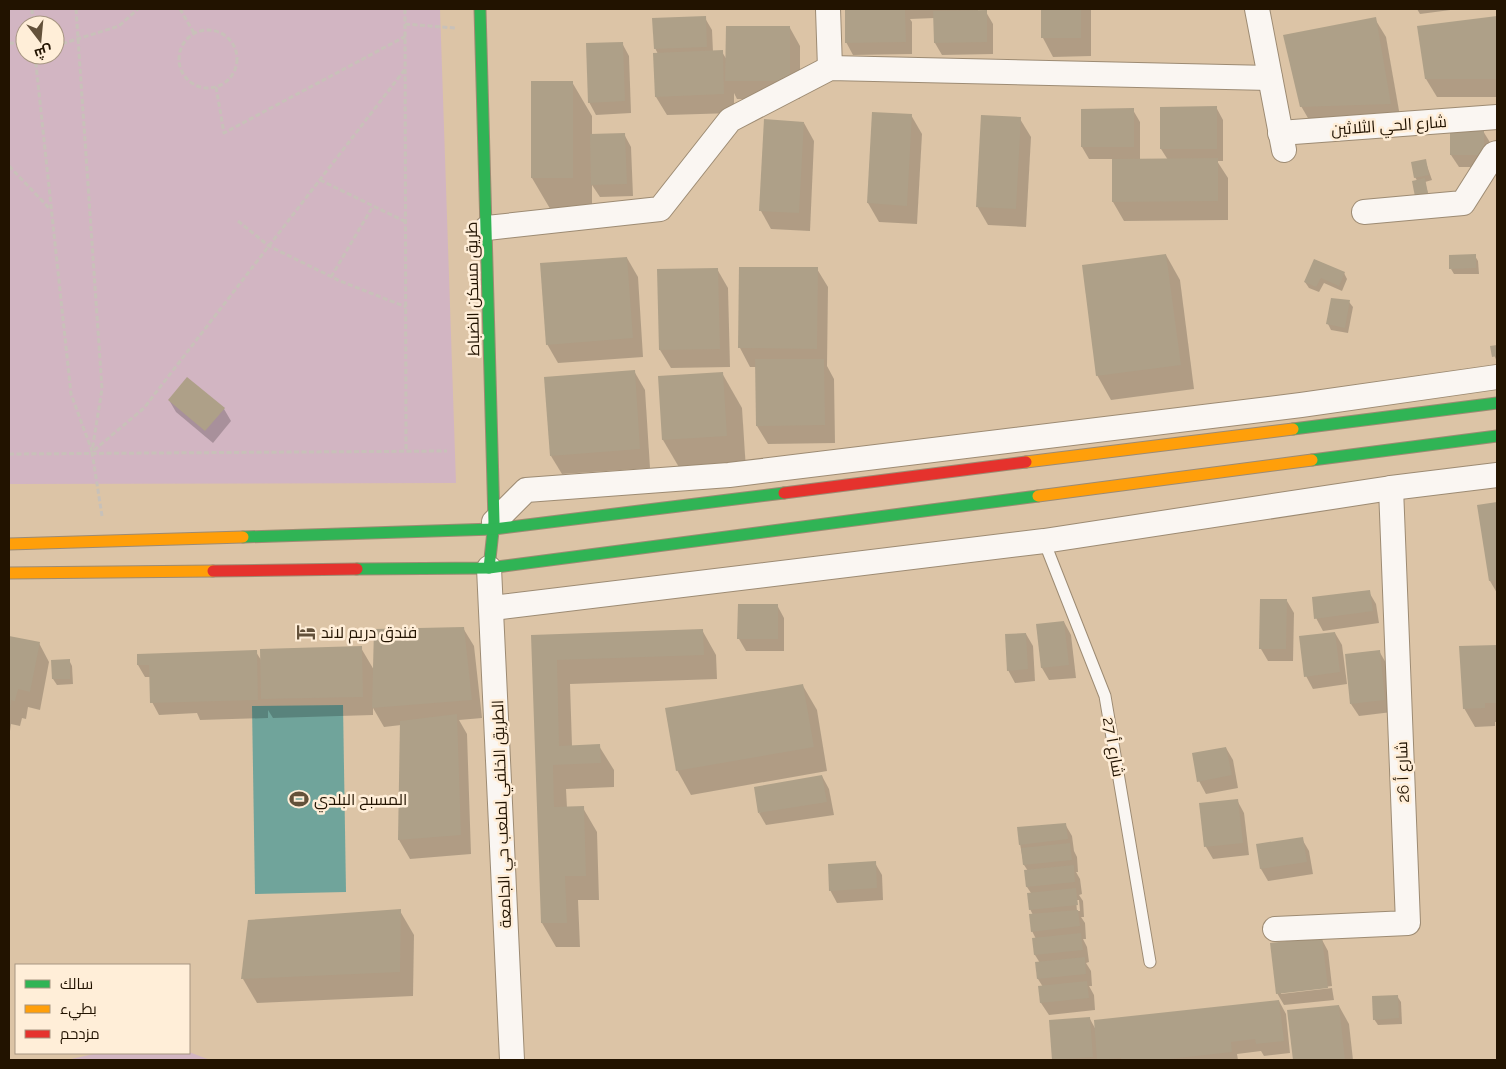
<svg xmlns="http://www.w3.org/2000/svg" width="1506" height="1069" viewBox="0 0 1506 1069" font-family="Raleway,Cairo,sans-serif">
	<style>
		.green { fill: #d2b5c2; fill-rule: evenodd }
		.water { fill: #70a49b }
		.shadow { fill: #0003; fill-rule: evenodd }
		.building { fill: #aea088 }
		.lines { fill: none; stroke-linecap: round; stroke-linejoin: round }
		.lane-casing { stroke: #9d8b73; stroke-width: 13 }
		.street-casing { stroke: #9d8b73; stroke-width: 26 }
		.fast-casing { stroke: #9d8b73; stroke-width: 13 }
		.slow-casing { stroke: #9d8b73; stroke-width: 13 }
		.jam-casing { stroke: #9d8b73; stroke-width: 13 }
		.path { stroke: #c8c1b9; stroke-width: 3; stroke-dasharray: 5 2.5; stroke-linecap: butt }
		.lane { stroke: #faf6f2; stroke-width: 11 }
		.street { stroke: #faf6f2; stroke-width: 24 }
		.fast { stroke: #30b455; stroke-width: 11 }
		.slow { stroke: #ff9f0a; stroke-width: 11 }
		.jam { stroke: #e5322d; stroke-width: 11 }
		.labels { text-anchor: middle; stroke-width: 5; stroke-linejoin: round; paint-order: stroke }
		.street-label { font-size: 16px; fill: #221300; stroke: #ffeed8 }
		.poi-label { font-size: 16px; fill: #221300; stroke: #ffeed8; text-anchor: start }
	</style>
	<rect width="100%" height="100%" fill="#dcc4a6"/>
	<g class="green">
		<path d="M9,9H440L456,483L9,484ZM25,25H55V55H25Z"/>
		<polygon points="189,1052 210,1060 67,1060 98,1053"/>
	</g>
	<polygon class="water" points="343,705 346,892 255,894 252,706"/>
	<g class="shadow">
		<polygon points="870,9 978,9 978,12 986,12 993,24 993,54 942,55 935,43 935,18 910,19 912,22 912,54 853,55 846,42"/>
		<polygon points="1042,9 1091,9 1091,56 1053,57 1043,38"/>
		<polygon points="1417,9 1458,9 1420,14"/>
		<polygon points="705,18 712,30 713,52 722,52 727,60 790,28 800,46 800,99 737,99 734,93 734,113 667,115 656,97 658,54 655,48"/>
		<polygon points="1497,18 1497,97 1437,97 1426,79 1418,27"/>
		<polygon points="1375,19 1386,37 1401,122 1312,125 1301,106"/>
		<polygon points="622,43 629,56 631,113 596,115 589,102"/>
		<polygon points="572,82 592,116 592,135 624,134 631,147 633,196 600,197 592,185 592,212 552,212 532,178"/>
		<polygon points="1216,107 1223,120 1223,161 1217,161 1228,178 1228,220 1124,221 1113,202 1113,159 1089,159 1082,147 1082,110 1133,110 1140,122 1140,160 1168,160 1161,149"/>
		<polygon points="873,113 911,115 922,134 917,224 879,222 868,203"/>
		<polygon points="1020,119 1031,137 1026,227 988,225 977,206"/>
		<polygon points="804,123 814,141 810,231 771,229 761,211"/>
		<polygon points="1483,131 1491,144 1491,167 1459,167 1451,155"/>
		<polygon points="1425,160 1432,180 1425,182 1431,205 1415,177"/>
		<polygon points="1166,255 1180,280 1194,389 1111,400 1097,375"/>
		<polygon points="1475,256 1478,261 1479,274 1454,274 1451,269"/>
		<polygon points="627,258 638,277 643,357 558,363 547,344"/>
		<polygon points="1315,260 1344,273 1347,279 1342,291 1324,283 1319,292 1309,288 1305,282"/>
		<polygon points="717,269 728,288 730,367 671,368 660,350"/>
		<polygon points="817,269 828,287 827,366 834,379 835,443 768,444 757,426 756,367 750,367 740,348"/>
		<polygon points="1349,302 1353,307 1348,333 1331,330 1328,324"/>
		<polygon points="1497,346 1497,362 1491,347"/>
		<polygon points="634,371 645,390 650,468 562,474 551,456"/>
		<polygon points="722,373 742,408 746,470 683,474 663,440 660,377"/>
		<polygon points="169,400 224,409 231,421 213,443 176,412"/>
		<polygon points="1497,503 1497,593 1490,581 1478,506"/>
		<polygon points="1369,592 1376,604 1379,623 1323,631 1316,618"/>
		<polygon points="1287,601 1294,613 1293,661 1268,661 1261,649"/>
		<polygon points="777,605 784,618 784,651 746,651 739,639"/>
		<polygon points="1064,622 1071,635 1076,678 1049,680 1042,668 1037,625"/>
		<polygon points="463,628 474,646 482,718 459,720 467,734 471,854 410,859 399,840 401,725 384,727 373,708 373,715 273,718 268,710 268,718 200,720 197,713 159,715 152,702 151,677 145,677 138,665 256,652 261,660 361,648 374,670"/>
		<polygon points="702,630 716,655 717,679 570,684 572,746 599,746 614,770 614,787 566,789 567,808 583,808 597,832 599,900 578,900 580,947 556,947 542,923 533,636"/>
		<polygon points="1335,633 1342,645 1347,684 1313,689 1306,676"/>
		<polygon points="1026,634 1033,646 1035,681 1015,683 1008,670"/>
		<polygon points="9,638 39,643 49,662 40,710 28,707 26,719 22,718 20,726 11,724 10,731"/>
		<polygon points="1497,646 1497,722 1495,722 1495,726 1475,727 1464,708 1461,648"/>
		<polygon points="1379,651 1386,663 1392,712 1359,716 1351,704"/>
		<polygon points="69,660 72,666 73,684 57,685 53,679"/>
		<polygon points="803,686 817,710 827,771 691,795 677,770"/>
		<polygon points="1226,748 1233,760 1238,788 1206,794 1199,781"/>
		<polygon points="822,776 829,789 834,815 766,825 759,813"/>
		<polygon points="1237,800 1244,813 1249,855 1213,859 1206,847 1201,804"/>
		<path d="M1065,824L1072,836L1074,851L1077,857L1078,872H1076L1080,879L1082,894L1079,895L1083,901L1084,917H1081L1085,923L1086,939H1083L1087,947L1089,962L1086,963L1091,971L1092,986H1089L1094,995L1095,1010L1049,1015L1041,1003L1043,987L1038,979L1040,963L1035,955L1036,939L1032,931L1033,915L1030,909L1031,893L1027,887L1026,871H1028L1024,865L1020,844ZM1076,900H1079L1080,911H1077Z"/>
		<polygon points="1302,839 1309,851 1313,874 1268,881 1261,869 1257,845"/>
		<polygon points="875,863 882,875 883,900 837,903 830,890"/>
		<polygon points="400,911 414,935 413,996 257,1003 243,979 249,921"/>
		<polygon points="1321,938 1328,951 1332,986 1281,992 1281,994 1332,988 1334,1000 1284,1005 1277,993"/>
		<polygon points="1397,996 1401,1002 1402,1024 1378,1025 1374,1019"/>
		<polygon points="1279,1001 1286,1014 1290,1053 1264,1056 1261,1051 1237,1054 1238,1060 1054,1060 1050,1021 1090,1019 1096,1030"/>
		<polygon points="1339,1006 1349,1024 1353,1060 1294,1060 1289,1011"/>
	</g>
	<g class="building">
		<polygon points="845,9 905,9 906,42 845,43"/>
		<rect x="1041" y="9" width="40" height="29"/>
		<polygon points="987,10 987,42 934,43 933,11"/>
		<polygon points="706,16 707,47 654,49 652,18"/>
		<polygon points="1497,16 1497,79 1425,79 1417,26"/>
		<polygon points="1376,17 1391,104 1300,107 1283,35"/>
		<polygon points="726,26 790,26 790,81 725,81"/>
		<polygon points="623,42 625,101 588,103 586,43"/>
		<polygon points="723,50 724,94 655,97 653,53"/>
		<rect x="531" y="81" width="42" height="97"/>
		<polygon points="1217,106 1217,149 1160,149 1160,107"/>
		<polygon points="1134,108 1134,147 1081,147 1081,109"/>
		<polygon points="872,112 912,114 907,206 867,203"/>
		<polygon points="981,115 1021,117 1016,209 976,207"/>
		<polygon points="764,119 804,122 799,213 759,211"/>
		<polygon points="1484,130 1484,155 1450,155 1450,131"/>
		<polygon points="625,133 627,184 591,185 590,134"/>
		<polygon points="1218,158 1218,201 1112,202 1112,159"/>
		<polygon points="1426,159 1429,175 1414,178 1411,162"/>
		<polygon points="1425,178 1429,199 1416,202 1412,181"/>
		<polygon points="1166,254 1181,365 1096,376 1082,265"/>
		<polygon points="1476,254 1476,268 1449,269 1449,255"/>
		<polygon points="627,257 633,338 546,345 540,263"/>
		<polygon points="1314,259 1345,272 1339,286 1321,278 1316,287 1304,282"/>
		<polygon points="739,267 818,267 817,349 738,348"/>
		<polygon points="718,268 720,349 659,350 657,269"/>
		<polygon points="1331,298 1350,300 1345,328 1326,324"/>
		<polygon points="1497,345 1497,356 1492,357 1490,346"/>
		<polygon points="755,359 824,359 825,425 756,426"/>
		<polygon points="635,370 640,449 550,456 544,377"/>
		<polygon points="723,372 727,436 662,440 658,376"/>
		<polygon points="187,377 225,408 205,431 168,400"/>
		<polygon points="1497,502 1497,580 1489,581 1477,505"/>
		<polygon points="1370,590 1373,611 1314,619 1312,597"/>
		<polygon points="1260,599 1287,599 1286,649 1259,649"/>
		<polygon points="738,604 778,604 778,639 737,639"/>
		<polygon points="1064,621 1069,665 1041,668 1036,624"/>
		<polygon points="464,627 472,700 372,708 374,629"/>
		<polygon points="703,629 704,655 557,660 559,746 600,744 601,763 553,765 554,807 584,806 586,876 565,876 567,923 541,923 531,635"/>
		<polygon points="1335,632 1340,672 1304,677 1299,636"/>
		<polygon points="1026,633 1028,669 1007,671 1005,634"/>
		<polygon points="9,636 40,642 30,692 18,689 15,701 11,700 10,709"/>
		<polygon points="1497,645 1497,703 1485,703 1485,708 1463,709 1459,646"/>
		<polygon points="362,646 363,697 261,699 260,649"/>
		<polygon points="257,650 258,700 150,703 149,665 137,665 137,654"/>
		<polygon points="1380,650 1385,700 1350,704 1345,654"/>
		<polygon points="70,659 70,679 52,679 51,660"/>
		<polygon points="803,684 814,747 676,771 665,708"/>
		<polygon points="457,714 461,835 398,840 400,721"/>
		<polygon points="1226,747 1232,775 1197,782 1192,753"/>
		<polygon points="822,775 827,802 758,813 754,787"/>
		<polygon points="1238,799 1243,843 1204,847 1199,803"/>
		<polygon points="1066,823 1068,839 1019,845 1017,827"/>
		<polygon points="1303,837 1307,862 1260,869 1256,844"/>
		<polygon points="1070,843 1072,860 1023,865 1021,848"/>
		<polygon points="876,861 877,888 829,891 828,864"/>
		<polygon points="1074,865 1075,882 1026,887 1024,870"/>
		<polygon points="1076,888 1078,905 1029,910 1027,893"/>
		<polygon points="401,909 400,972 241,979 248,920"/>
		<polygon points="1078,910 1080,926 1031,932 1029,914"/>
		<polygon points="1081,933 1083,950 1034,955 1032,938"/>
		<polygon points="1322,937 1328,988 1276,994 1270,943"/>
		<polygon points="1085,957 1086,974 1037,979 1035,962"/>
		<polygon points="1087,981 1089,998 1040,1003 1038,986"/>
		<polygon points="1398,995 1399,1018 1373,1020 1372,996"/>
		<polygon points="1279,1000 1284,1041 1256,1044 1255,1039 1231,1042 1232,1052 1160,1060 1122,1060 1121,1058 1097,1060 1094,1020"/>
		<polygon points="1339,1005 1345,1060 1293,1060 1287,1010"/>
		<polygon points="1090,1017 1093,1057 1052,1060 1049,1020"/>
	</g>
	<g class="lines">
		<g class="lane-casing">
			<polyline id="lane" points="1044,541 1105,696 1150,962"/>
		</g>
		<g class="street-casing">
			<g id="street">
				<polyline points="828,9 830,68"/>
				<polyline points="1257,9 1284,150"/>
				<polyline points="1280,133 1497,117"/>
				<polyline points="1364,212 1463,203 1494,154 1497,153"/>
				<polyline points="487,228 660,209 730,120 830,68 1270,78"/>
				<polyline points="494,522 526,490 729,475 1301,405 1497,377"/>
				<polyline points="489,568 512,1060"/>
				<polyline points="493,608 1044,541 1391,488 1497,475"/>
				<polyline points="1275,929 1408,923 1391,488"/>
			</g>
		</g>
		<g class="fast-casing">
			<g id="fast">
				<polyline points="480,9 494,522 489,568"/>
				<polyline points="1293,429 1497,403"/>
				<polyline points="1312,460 1497,436"/>
				<polyline points="243,537 494,529 784,493"/>
				<polyline points="357,569 489,568 1038,496"/>
			</g>
		</g>
		<g class="slow-casing">
			<g id="slow">
				<polyline points="1026,462 1293,429"/>
				<polyline points="1038,496 1312,460"/>
				<polyline points="9,544 243,537"/>
				<polyline points="9,573 213,571"/>
			</g>
		</g>
		<g class="jam-casing">
			<g id="jam">
				<polyline points="784,493 1026,462"/>
				<polyline points="213,571 357,569"/>
			</g>
		</g>
		<g class="path">
			<polyline points="32,9 33,25"/>
			<polyline points="76,9 102,389 92,451"/>
			<polyline points="180,9 194,33"/>
			<polyline points="405,9 406,451"/>
			<polyline points="405,24 455,28"/>
			<circle cx="208" cy="59" r="29"/>
			<polyline points="9,43 25,44"/>
			<polyline points="55,46 119,26 138,9"/>
			<polyline points="35,55 71,394 92,451"/>
			<polyline points="216,87 224,133 406,36"/>
			<polyline points="9,166 50,209"/>
			<polyline points="320,180 406,222"/>
			<polyline points="238,221 269,246 340,281 406,307"/>
			<polyline points="331,277 373,206"/>
			<polyline points="9,454 447,451"/>
			<polyline points="102,516 92,452 144,408 406,68"/>
		</g>
		<use href="#lane" class="lane"/>
		<use href="#street" class="street"/>
		<use href="#fast" class="fast"/>
		<use href="#slow" class="slow"/>
		<use href="#jam" class="jam"/>
	</g>
	<defs>
		<g id="hotel-bare" transform="scale(1.5)"><path d="M-6-4.5h1.5V1H6V5H4.5V3h-9V5H-6ZM-4 0a1.8 1.8 0 1 1 3.6 0ZM.5 0V-2.5h3Q6-2.5 6 0Z" fill="#63513a" stroke="#ffeed8" stroke-width="2.5" paint-order="stroke"/></g>
		<g id="stadium-bare" transform="scale(1.5)"><path d="M0-5a6.5 5 0 1 0 0 10a6.5 5 0 1 0 0-10ZM-3.5-1.8h7v3.6h-7Z" fill="#63513a" stroke="#ffeed8" stroke-width="2.5" paint-order="stroke"/></g>
	</defs>
	<g fill-rule="evenodd">
		<use href="#hotel-bare" x="306" y="632"/>
		<use href="#stadium-bare" x="299" y="799"/>
	</g>
	<g class="labels">
		<g class="street-label">
			<text transform="translate(1389 125) rotate(-4)" y="6">شارع الحي الثلاثين</text>
			<text transform="translate(472 289) rotate(-91)" y="6">طريق مسكن الضباط</text>
			<text transform="translate(1114 747) rotate(80)" y="6">شارع أ 27</text>
			<text transform="translate(1402 772) rotate(-92)" y="6">شارع أ 26</text>
			<text transform="translate(501 814) rotate(-92)" y="6">الطريق الخلفي لملعب حي الجامعة</text>
		</g>
		<g class="poi-label">
			<text x="321" y="638">فندق دريم لاند</text>
			<text x="314" y="805">المسبح البلدي</text>
		</g>
	</g>
	<rect width="1506" height="1069" fill="none" stroke="#221300" stroke-width="20"/>
	<rect x="15" y="964" width="175" height="90" fill="#ffeed8" stroke="#a79682"/>
	<rect x="25" y="980" width="25" height="8" fill="#30b455" stroke="#a79682"/>
	<text x="60" y="989" font-size="15" fill="#221300">سالك</text>
	<rect x="25" y="1005" width="25" height="8" fill="#ff9f0a" stroke="#a79682"/>
	<text x="60" y="1014" font-size="15" fill="#221300">بطيء</text>
	<rect x="25" y="1030" width="25" height="8" fill="#e5322d" stroke="#a79682"/>
	<text x="60" y="1039" font-size="15" fill="#221300">مزدحم</text>
	<g transform="translate(40 40) rotate(164)"><circle r="24" fill="#ffeed8" stroke="#a79682"/>
	<path d="M0-4L9 19L0 12L-9 19Z" fill="#63513a"/>
	<text y="-8" font-size="14" font-weight="bold" text-anchor="middle" fill="#221300">ش</text>
	</g>
</svg>
